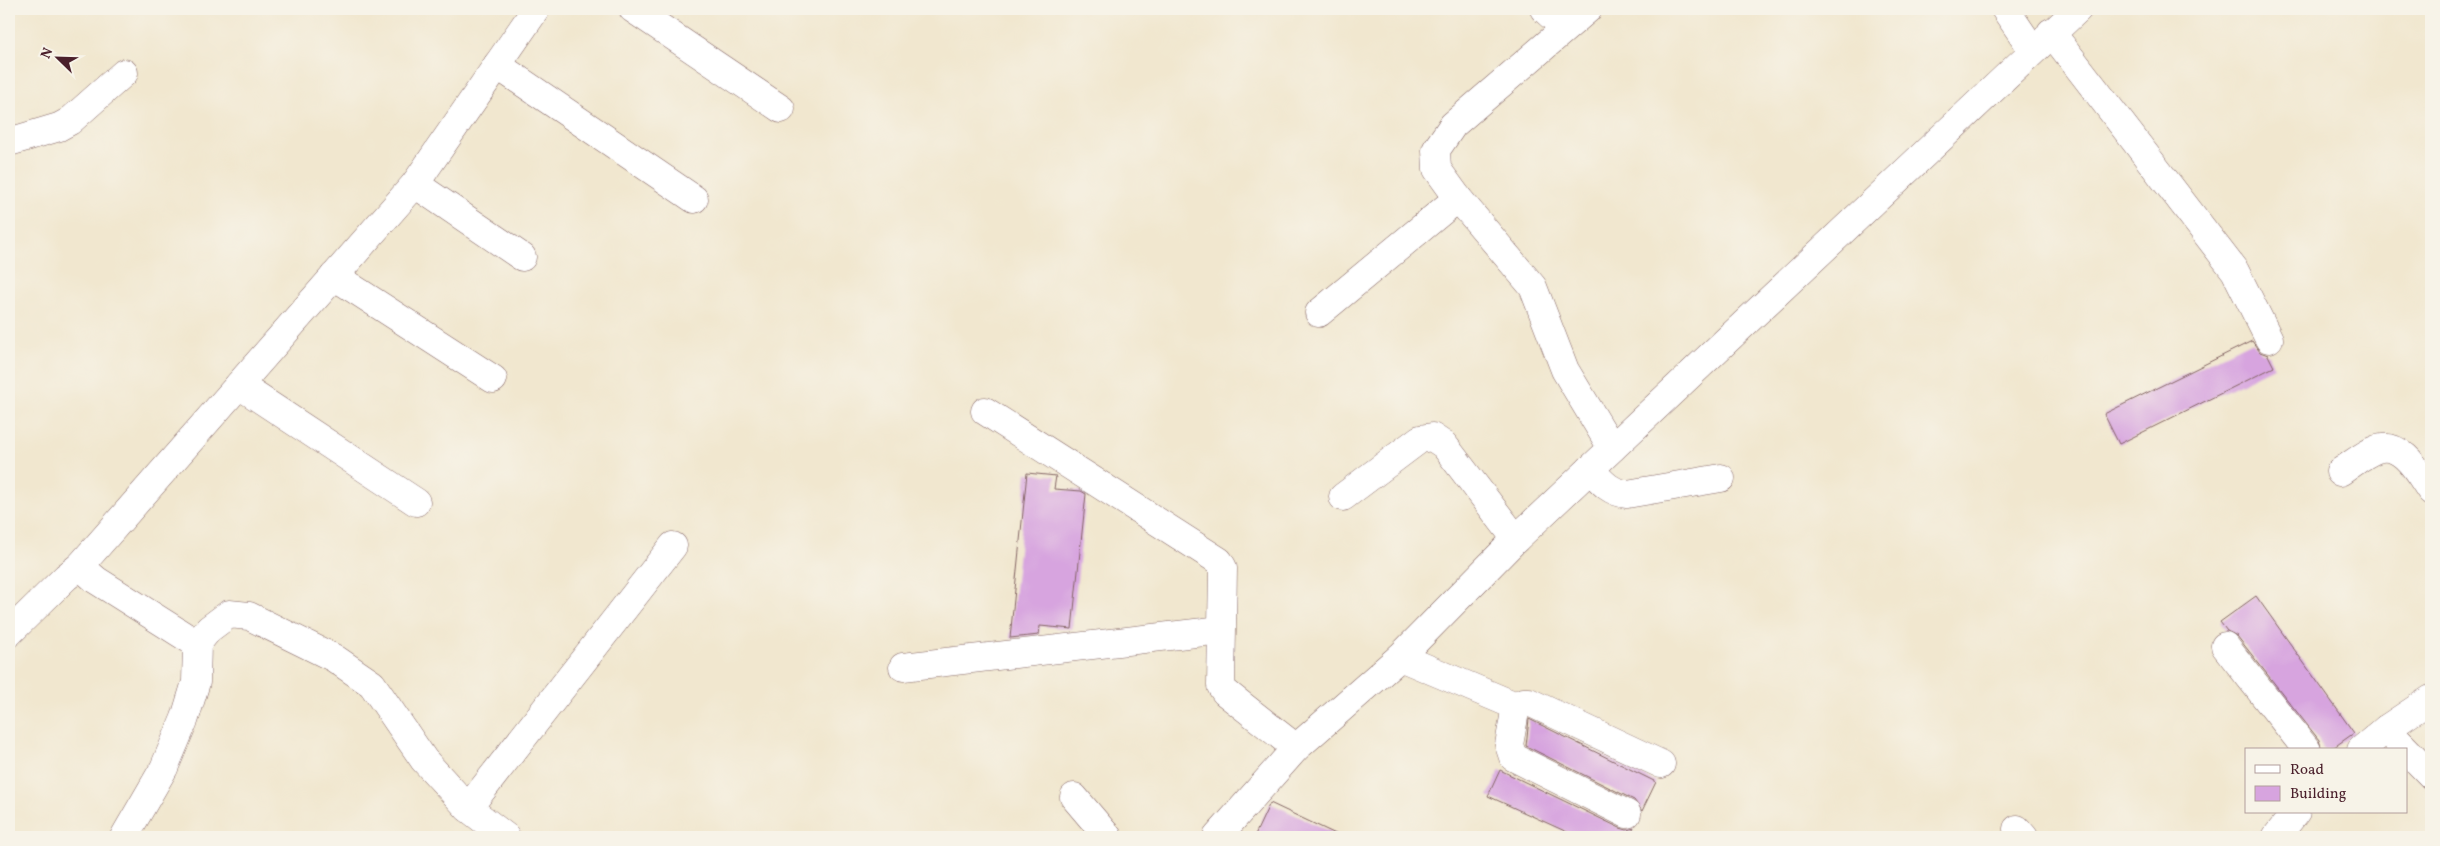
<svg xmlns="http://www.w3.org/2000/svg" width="2440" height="846" viewBox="0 0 2440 846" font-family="Vollkorn,serif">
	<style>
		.building { fill: #d7a4df }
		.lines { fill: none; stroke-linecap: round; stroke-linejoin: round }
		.minor-casing { stroke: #846564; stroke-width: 29 }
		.minor { stroke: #fff; stroke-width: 28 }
	</style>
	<rect width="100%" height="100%" fill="#f7f3e8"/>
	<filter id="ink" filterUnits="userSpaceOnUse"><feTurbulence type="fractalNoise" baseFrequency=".02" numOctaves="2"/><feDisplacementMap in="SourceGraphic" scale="10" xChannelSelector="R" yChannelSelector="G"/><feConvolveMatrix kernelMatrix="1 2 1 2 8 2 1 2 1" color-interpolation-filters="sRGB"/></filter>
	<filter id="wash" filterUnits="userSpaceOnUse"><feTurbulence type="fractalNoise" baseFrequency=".0096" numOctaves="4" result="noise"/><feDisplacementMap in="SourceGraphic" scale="20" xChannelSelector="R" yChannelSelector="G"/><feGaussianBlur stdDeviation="1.12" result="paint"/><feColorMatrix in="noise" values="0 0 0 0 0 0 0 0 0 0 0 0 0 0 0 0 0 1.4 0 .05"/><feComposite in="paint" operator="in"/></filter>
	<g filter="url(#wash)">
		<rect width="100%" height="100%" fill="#f1e7cf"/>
		<g id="blocks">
			<g class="building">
				<polygon points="2252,341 2260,352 2268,355 2274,367 2119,444 2104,414"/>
				<polygon points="1027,473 1056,476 1054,489 1081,491 1086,494 1072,629 1040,626 1039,635 1010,638"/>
				<polygon points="2256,596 2354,733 2330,750 2322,750 2319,740 2237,636 2227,631 2220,622"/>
				<polygon points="1529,719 1656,782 1642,811 1634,800 1526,746"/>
				<polygon points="1500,770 1620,828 1627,830 1634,828 1629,837 1578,837 1488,796"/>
				<polygon points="1270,803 1342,837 1254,837"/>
			</g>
		</g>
	</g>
	<g filter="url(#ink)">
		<use href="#blocks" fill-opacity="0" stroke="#846564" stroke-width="1"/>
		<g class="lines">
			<g class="minor-casing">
				<g id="minor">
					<polyline points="633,9 781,109"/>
					<polyline points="1544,9 1564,27"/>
					<polyline points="1588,9 1453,125 1436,150 1437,169 1458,198 1533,287 1565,370 1612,448"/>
					<polyline points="2005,9 2033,50"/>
					<polyline points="2051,32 2235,271 2269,339"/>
					<polyline points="497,65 694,199"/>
					<polyline points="9,142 59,127 70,121 124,73"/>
					<polyline points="415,184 522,257"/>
					<polyline points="334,276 493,379"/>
					<polyline points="1319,313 1458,198"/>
					<polyline points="239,385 416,502"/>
					<polyline points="985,411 1219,561 1223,568 1221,686 1225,692 1296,748"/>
					<path d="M1590,469C1601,481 1609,492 1627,494L1721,478"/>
					<path d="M2340,472C2351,465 2365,453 2377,449C2403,441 2419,474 2431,491"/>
					<polyline points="1343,497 1420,439 1432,437 1444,445 1516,539"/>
					<polyline points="80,566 96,580 197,644"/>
					<polyline points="9,633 66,577 80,566 415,184 536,9"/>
					<polyline points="2225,646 2307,750"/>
					<polyline points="1400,657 1516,706 1523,702 1529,702 1661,764"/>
					<polyline points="903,667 1221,630"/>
					<polyline points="1516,706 1509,745 1513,757 1627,814"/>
					<polyline points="2386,729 2431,775"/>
					<polyline points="2361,750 2386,729 2431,699"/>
					<polyline points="1074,797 1108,837"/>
					<polyline points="468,808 673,546"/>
					<polyline points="2017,829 2024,837"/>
					<polyline points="124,837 164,768 185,718 196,682 197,644 209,629 229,614 249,616 334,658 372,684 424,760 468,808 506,837"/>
					<polyline points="1217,837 1296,748 1400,657 1516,539 2078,9"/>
					<polyline points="2276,837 2296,812"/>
				</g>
			</g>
			<use href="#minor" class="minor"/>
		</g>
	</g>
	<rect width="2440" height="846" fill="none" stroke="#f7f3e8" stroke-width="30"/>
	<rect x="2245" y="748" width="162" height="65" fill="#f7f3e8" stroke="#b29e9c"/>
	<rect x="2255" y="765" width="25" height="8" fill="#ffffff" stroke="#b29e9c"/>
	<text x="2290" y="774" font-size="15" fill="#4a1f2b">Road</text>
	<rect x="2255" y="786" width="25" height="15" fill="#d7a4df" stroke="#b29e9c"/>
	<text x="2290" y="798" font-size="15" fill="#4a1f2b">Building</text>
	<g transform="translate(58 58) rotate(293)" stroke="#f7f3e8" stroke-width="4" paint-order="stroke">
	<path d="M0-4L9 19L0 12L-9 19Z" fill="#4a1f2b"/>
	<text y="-8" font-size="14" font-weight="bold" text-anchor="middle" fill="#4a1f2b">N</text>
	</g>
</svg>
